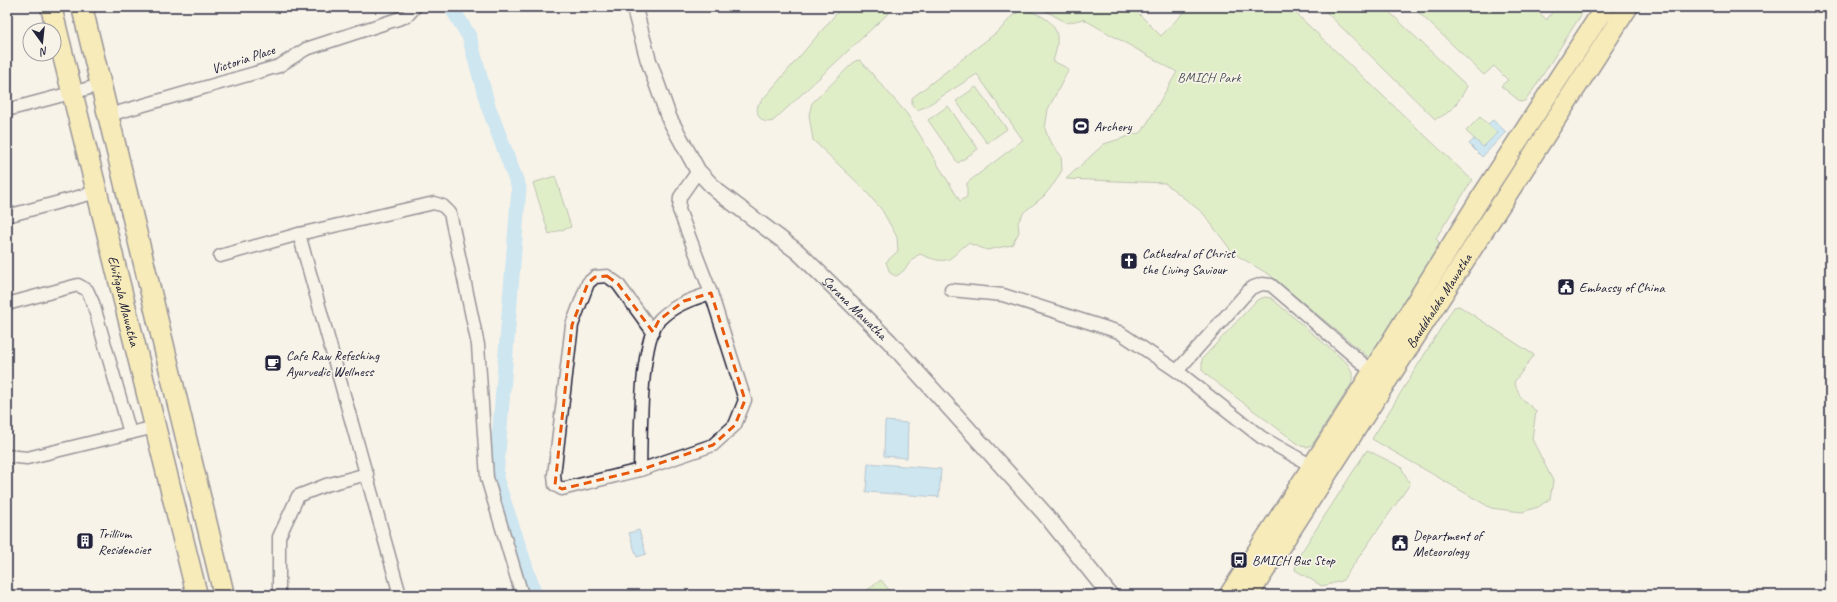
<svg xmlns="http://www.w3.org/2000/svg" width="1837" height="602" viewBox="0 0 1837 602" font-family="Caveat,sans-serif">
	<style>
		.green { fill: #c4e9a3; stroke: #73866f }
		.water { fill: #9ad7fb; stroke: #6a8fae }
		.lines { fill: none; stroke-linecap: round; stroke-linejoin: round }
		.canal { stroke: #9ad7fb; stroke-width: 15 }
		.minor-casing { stroke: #22223b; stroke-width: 15 }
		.tertiary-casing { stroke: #22223b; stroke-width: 18 }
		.primary-casing { stroke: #22223b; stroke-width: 22 }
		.trunk-casing { stroke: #22223b; stroke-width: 23 }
		.minor { stroke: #f7f3e8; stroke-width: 12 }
		.tertiary { stroke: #f7f3e8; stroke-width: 15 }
		.primary { stroke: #f6e281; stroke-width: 19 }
		.trunk { stroke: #f6e281; stroke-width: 20 }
		.marked { fill: none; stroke: #e8590c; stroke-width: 3; stroke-dasharray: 8 5; stroke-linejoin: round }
		.labels { text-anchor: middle; stroke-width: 3.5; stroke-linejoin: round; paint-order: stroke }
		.street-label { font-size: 14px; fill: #22223b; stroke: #f7f3e8 }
		.park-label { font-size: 14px; fill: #4a5455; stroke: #f7f3e8 }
		.poi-label { font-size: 14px; fill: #22223b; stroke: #f7f3e8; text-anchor: start }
	</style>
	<rect width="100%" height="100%" fill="#f7f3e8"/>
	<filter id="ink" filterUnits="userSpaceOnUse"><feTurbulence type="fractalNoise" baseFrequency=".025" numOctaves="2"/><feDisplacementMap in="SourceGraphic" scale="8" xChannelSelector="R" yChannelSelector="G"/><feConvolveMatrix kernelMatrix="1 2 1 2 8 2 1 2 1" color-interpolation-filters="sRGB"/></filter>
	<g filter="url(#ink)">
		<g class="green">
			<path d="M842,7H895L773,121C762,125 755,115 758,105Z"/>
			<polygon points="1039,7 1132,7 1161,36 1189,7 1289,7 1472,180 1436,238 1444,251 1372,360 1270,275 1233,253 1203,213 1165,183 1066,179 1104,144 1142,132 1177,72 1083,19 1067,23"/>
			<path d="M1321,7H1384L1467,86C1460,100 1451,114 1435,119Z"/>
			<polygon points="1413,7 1533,7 1547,20 1555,7 1586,7 1533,90 1526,100 1521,102 1501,86 1508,80 1494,66 1484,75"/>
			<path d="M1023,9C1053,18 1064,29 1053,61L1069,69L1048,109L1045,129L1049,140L1061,156L1062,170L1055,182L1044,196L1024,212L1018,222L1019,232L1012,245L987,250L968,243C962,247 959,251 953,256C944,265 930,258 920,254C909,259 907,271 896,276L890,273L886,262L898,251L897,237L882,210L862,187L813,140L809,115L812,103L855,61L860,60L907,114L960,201L967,197V183L1023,140L977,74L925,107L917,110L912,105V98L1001,29L1013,15Z"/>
			<polygon points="976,87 1007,129 987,143 956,101"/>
			<polygon points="948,106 978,149 958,163 928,120"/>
			<polygon points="1480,117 1497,133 1483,147 1466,131"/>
			<polygon points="555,176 571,227 549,234 533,183"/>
			<polygon points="1265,297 1271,298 1348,364 1352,373 1352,383 1312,445 1307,447 1301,446 1209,377 1202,370 1202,359 1257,300"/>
			<polygon points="1459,306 1534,355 1514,382 1521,398 1536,411 1532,439 1553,481 1550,499 1538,507 1522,512 1491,508 1372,439 1454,307"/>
			<polygon points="1367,450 1401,467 1410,484 1342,581 1322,586 1295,570 1297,559"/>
			<polygon points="881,580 893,595 861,595"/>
		</g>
		<g class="water">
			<polygon points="1493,120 1506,132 1482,157 1469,144 1474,139 1483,147 1497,133 1488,124"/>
			<polygon points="885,421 908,423 907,458 884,456"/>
			<polygon points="868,463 941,469 939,497 866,492"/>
			<polygon points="639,530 646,554 637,557 629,533"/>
		</g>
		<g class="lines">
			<polyline class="canal" points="451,7 469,36 488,106 519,188 496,478 535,595"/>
			<g class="minor-casing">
				<g id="minor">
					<polyline points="7,110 101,85"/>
					<polyline points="109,115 279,66 306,49 407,16 415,7"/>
					<polyline points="7,216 97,192"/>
					<polyline points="299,234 400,595"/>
					<polyline points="220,256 299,234 434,203 443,206 450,213 478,345 487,478 522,595"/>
					<polyline points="951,290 1003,295 1119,332 1177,371 1261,437 1312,466"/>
					<polyline points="7,304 78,285 87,290 93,303 130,433"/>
					<polyline points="653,332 618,284 607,276 595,277 588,283 572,325 554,475 555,485 562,489 640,470 713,445 735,425 745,400 711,293 679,210 680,197 698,171"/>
					<polyline points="1177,371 1251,288 1262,284 1271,285 1377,376"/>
					<polyline points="7,456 27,458 155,427"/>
					<path d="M640,470C641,439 639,339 660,319C674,305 692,299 711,293"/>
					<polyline points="279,595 279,537 298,496 326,485 367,474"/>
				</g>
			</g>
			<g class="tertiary-casing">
				<g id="tertiary">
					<path id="s1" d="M634,7L648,59L669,118L698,171L717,191L798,252L889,341L1045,514L1110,595"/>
				</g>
			</g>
			<g class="primary-casing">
				<g id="primary">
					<polyline points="1229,595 1356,398 1480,199 1605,7"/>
					<path id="s2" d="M1249,595L1628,7"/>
				</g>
			</g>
			<g class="trunk-casing">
				<g id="trunk">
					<path id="s3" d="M51,7L197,595"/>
					<polyline points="82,7 224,595"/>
				</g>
			</g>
			<use href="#minor" class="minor"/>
			<use href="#tertiary" class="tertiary"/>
			<use href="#primary" class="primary"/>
			<use href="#trunk" class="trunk"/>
		</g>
	</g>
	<path d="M0 0H1837V602H0ZM607,276L618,284L653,332L659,320L684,301L711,293L745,400L735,425L713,445L640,470L562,489L555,485L572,325L588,283L595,277Z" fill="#f7f3e8" fill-opacity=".55" fill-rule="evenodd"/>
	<path class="marked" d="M607,276L618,284L653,332L659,320L684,301L711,293L745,400L735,425L713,445L640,470L562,489L555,485L572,325L588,283L595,277Z"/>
	<defs>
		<g id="stadium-square" transform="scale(0.9)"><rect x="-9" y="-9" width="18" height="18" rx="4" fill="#22223b" stroke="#f7f3e8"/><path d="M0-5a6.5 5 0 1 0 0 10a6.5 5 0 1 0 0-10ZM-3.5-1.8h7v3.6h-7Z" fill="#fff"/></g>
		<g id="church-square" transform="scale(0.9)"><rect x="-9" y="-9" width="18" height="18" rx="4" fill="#22223b" stroke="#f7f3e8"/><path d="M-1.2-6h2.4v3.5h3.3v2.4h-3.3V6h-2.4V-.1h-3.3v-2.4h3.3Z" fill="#fff"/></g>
		<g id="civic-square" transform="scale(0.9)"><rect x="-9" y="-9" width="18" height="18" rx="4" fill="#22223b" stroke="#f7f3e8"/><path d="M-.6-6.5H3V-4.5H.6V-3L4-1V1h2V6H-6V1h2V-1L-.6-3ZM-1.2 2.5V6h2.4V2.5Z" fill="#fff"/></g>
		<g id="cafe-square" transform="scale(0.9)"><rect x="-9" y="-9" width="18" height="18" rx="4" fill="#22223b" stroke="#f7f3e8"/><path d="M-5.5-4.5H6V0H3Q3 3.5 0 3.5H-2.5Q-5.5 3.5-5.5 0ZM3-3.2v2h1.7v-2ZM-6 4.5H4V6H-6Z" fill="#fff"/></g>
		<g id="building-square" transform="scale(0.9)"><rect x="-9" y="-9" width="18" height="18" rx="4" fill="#22223b" stroke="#f7f3e8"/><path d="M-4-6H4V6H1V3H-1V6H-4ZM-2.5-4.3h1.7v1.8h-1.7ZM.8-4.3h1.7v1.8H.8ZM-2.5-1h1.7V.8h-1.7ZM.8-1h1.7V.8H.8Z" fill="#fff"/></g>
		<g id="bus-square" transform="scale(0.9)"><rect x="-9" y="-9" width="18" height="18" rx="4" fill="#22223b" stroke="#f7f3e8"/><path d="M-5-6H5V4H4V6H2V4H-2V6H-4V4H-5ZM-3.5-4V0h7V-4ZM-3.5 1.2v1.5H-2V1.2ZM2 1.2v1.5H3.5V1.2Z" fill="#fff"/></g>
	</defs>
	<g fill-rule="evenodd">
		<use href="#stadium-square" x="1081" y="126"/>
		<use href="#church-square" x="1129" y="261"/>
		<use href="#civic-square" x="1566" y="287"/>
		<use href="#cafe-square" x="273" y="363"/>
		<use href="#building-square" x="85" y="541"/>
		<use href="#civic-square" x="1400" y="543"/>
		<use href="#bus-square" x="1239" y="560"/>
	</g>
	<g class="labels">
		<g class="street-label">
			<text transform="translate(243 59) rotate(-18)" y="5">Victoria Place</text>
			<text dy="5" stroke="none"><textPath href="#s3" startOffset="303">Elvitigala Mawatha</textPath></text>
			<text dy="5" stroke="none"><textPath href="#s2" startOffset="350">Bauddhaloka Mawatha</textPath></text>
			<text dy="5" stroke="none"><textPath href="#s1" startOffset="385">Sarana Mawatha</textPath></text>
		</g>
		<g class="park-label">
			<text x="1209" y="82">BMICH Park</text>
		</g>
		<g class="poi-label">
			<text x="1094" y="131">Archery</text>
			<text x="1142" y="258">Cathedral of Christ<tspan x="1142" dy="16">the Living Saviour</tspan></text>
			<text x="1579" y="292">Embassy of China</text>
			<text x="286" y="360">Cafe Raw Refeshing<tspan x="286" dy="16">Ayurvedic Wellness</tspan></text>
			<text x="98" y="538">Trillium<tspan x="98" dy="16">Residencies</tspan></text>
			<text x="1413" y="540">Department of<tspan x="1413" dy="16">Meteorology</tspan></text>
			<text x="1252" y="565">BMICH Bus Stop</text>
		</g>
	</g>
	<rect width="1837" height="602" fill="none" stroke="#f7f3e8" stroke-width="24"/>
	<rect x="12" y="12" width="1813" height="578" fill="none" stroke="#22223b" stroke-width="1.5" filter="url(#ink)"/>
	<g transform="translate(42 42) rotate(165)"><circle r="19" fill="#f7f3e8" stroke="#a29fa3"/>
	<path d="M0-3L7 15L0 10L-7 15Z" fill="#22223b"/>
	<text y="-6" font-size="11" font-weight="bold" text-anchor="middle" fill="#22223b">N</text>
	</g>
</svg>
